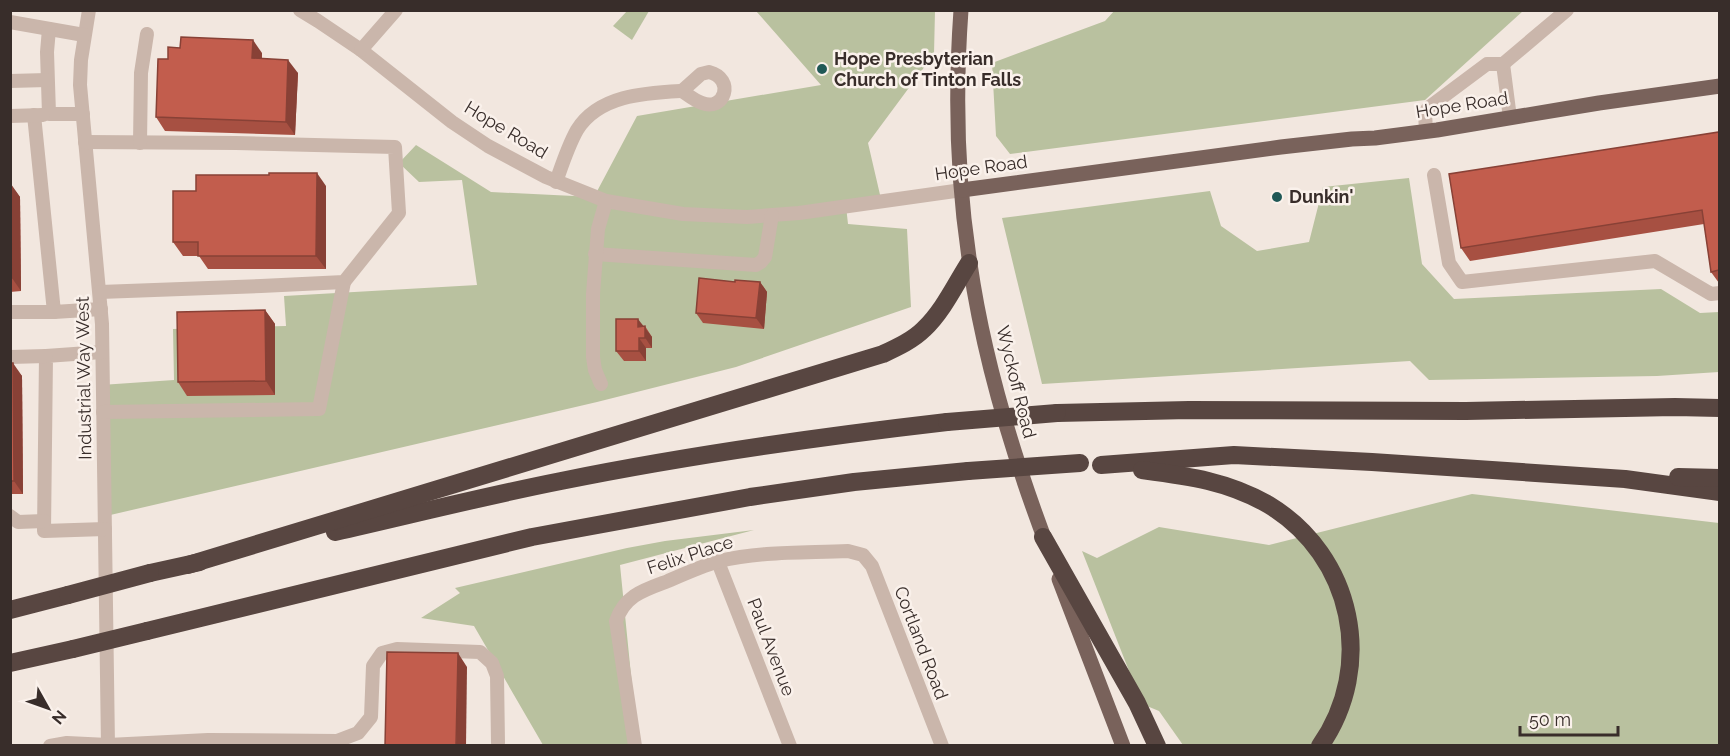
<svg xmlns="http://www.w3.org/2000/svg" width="1730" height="756" viewBox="0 0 1730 756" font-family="Raleway,sans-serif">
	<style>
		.green { fill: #b9c19f }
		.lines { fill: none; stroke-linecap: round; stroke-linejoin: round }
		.minor { stroke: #cab6ab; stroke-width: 14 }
		.major { stroke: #79625b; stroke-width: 15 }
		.highway { stroke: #584641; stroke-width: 18 }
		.highway-bridge { stroke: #584641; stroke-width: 18 }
		.wall { fill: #a75042 }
		.shaded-wall { fill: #884136 }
		.building { fill: #c25d4d; stroke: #884136; stroke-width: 1.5 }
		.poi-dot { fill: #205856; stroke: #faf1eb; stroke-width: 2 }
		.labels { text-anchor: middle; stroke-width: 5; stroke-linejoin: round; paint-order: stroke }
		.poi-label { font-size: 18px; font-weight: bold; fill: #382d2a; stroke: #faf1eb; text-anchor: start }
		.street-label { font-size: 18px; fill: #382d2a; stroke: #faf1eb }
	</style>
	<rect width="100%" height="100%" fill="#f2e7df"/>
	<g class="green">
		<polygon points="628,10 649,11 632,40 613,26"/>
		<polygon points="1115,10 1523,10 1523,11 1425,100 1010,154 996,136 992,63 1105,21"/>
		<polygon points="756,11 935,11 934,54 868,143 881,199 846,206 848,224 907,229 911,307 736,367 597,402 106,516 101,385 174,380 173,329 286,326 284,296 477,285 462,180 419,182 399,163 416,145 491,192 594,197 637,116 821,85"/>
		<polygon points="1409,178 1422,264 1454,299 1661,289 1700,313 1719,312 1719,372 1657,376 1429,380 1410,361 1042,384 1002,218 1210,191 1221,226 1257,251 1309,242 1323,187"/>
		<polygon points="1472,494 1719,523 1719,745 1183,745 1159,711 1142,704 1082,551 1097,558 1159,527 1269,545"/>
		<polygon points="754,530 620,565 638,745 543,745 474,626 421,618 460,593 455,588 627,548 665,541"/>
	</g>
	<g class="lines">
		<g class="minor">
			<polyline points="89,10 81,60 80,85 102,324 108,746"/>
			<polyline points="300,10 318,21 361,50 452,122 488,146 546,177 606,201 683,214 747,217 799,213 962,190"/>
			<polyline points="10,22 84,35"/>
			<polyline points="49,29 47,52 49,114 83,114"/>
			<polyline points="361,50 396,10"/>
			<polyline points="1503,64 1510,118"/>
			<path d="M709,72C736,79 724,112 702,103C695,101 688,95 682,91L701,74Z"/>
			<polyline points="10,81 47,80"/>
			<polyline points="34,115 54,312 101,309"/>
			<polyline points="10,116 43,115"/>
			<polyline points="1426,131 1425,113 1428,108 1487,64 1503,64 1567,10"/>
			<polyline points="85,142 236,143 395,147 399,213 344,282 261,286 100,292"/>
			<polyline points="140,143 141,73 147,34"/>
			<polyline points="1434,175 1449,263 1462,282 1655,261 1711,294 1720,293"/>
			<path d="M556,182C562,165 568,146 577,130C599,95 645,93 682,91"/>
			<polyline points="595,254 756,265 761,262 765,257 772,215"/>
			<polyline points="10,312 54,312"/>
			<polyline points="102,352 46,356 44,531 105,529"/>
			<polyline points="10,357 46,356"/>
			<polyline points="601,384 595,370 593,357 593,294 598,229 606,201"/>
			<polyline points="103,412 319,409 344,282"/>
			<polyline points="10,516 18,522 44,521"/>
			<polyline points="718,562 790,746"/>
			<polyline points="50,746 67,743 108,745 208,740 337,741 358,733 371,717 373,666 382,653 397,649 480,652 492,663 497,676 498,743"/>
			<path d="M635,746L616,621C625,595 644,590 668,581C684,574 702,566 719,561C761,551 805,553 848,551L863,555L872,566L942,746"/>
		</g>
		<g class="major">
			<path d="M961,10C955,94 957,181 970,264C984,361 1013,456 1048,548"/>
			<polyline points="962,190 1281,147 1352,139 1375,138 1437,130 1599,103 1720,86"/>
			<polyline points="1059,579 1123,746"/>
		</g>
		<g class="highway">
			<polyline points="1057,413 1189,410 1466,411 1675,407 1720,408"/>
			<polyline points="1101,465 1234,455 1372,462 1625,479 1720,492"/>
			<path d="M1142,470C1188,476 1228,481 1269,505C1353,556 1376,666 1320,746"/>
			<polyline points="1678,477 1720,478"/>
			<path d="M335,532C410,515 485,496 561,481C689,455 817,437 947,422"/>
			<polyline points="1043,537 1137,703 1157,746"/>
			<path d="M188,565L883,354C898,347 913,340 924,329C943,311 955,285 969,263"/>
			<polyline points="150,573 200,562"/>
			<polyline points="10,610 68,595"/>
			<polyline points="147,631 532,537 750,497 854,482 968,471"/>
			<polyline points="10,663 73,649"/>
		</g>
		<g class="highway-bridge">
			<polyline points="947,422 1057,413"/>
			<polyline points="968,471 1080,463"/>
			<polyline points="68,595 150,573"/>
			<polyline points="73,649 147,631"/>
		</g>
	</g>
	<g class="wall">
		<polygon points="262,53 262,59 298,73 295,135 165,131 156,117 168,59"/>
		<polygon points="1719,132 1719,283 1711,272 1704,224 1470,261 1461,248"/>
		<polygon points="10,184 20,197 21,291 10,292"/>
		<polygon points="326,186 326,269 208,269 199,256 183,256 173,242 196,191"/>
		<polygon points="735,282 760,282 767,292 764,329 703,323 696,313"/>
		<polygon points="265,310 275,324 275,395 187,396 178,382"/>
		<polygon points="645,326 652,337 652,348 646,348 646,361 624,361 616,351"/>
		<polygon points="10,363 22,376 23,494 10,494"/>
	</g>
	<g class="shaded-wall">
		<polygon points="253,40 262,53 261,72 252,58"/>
		<polygon points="288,60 298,73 295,135 286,122"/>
		<polygon points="317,173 326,186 326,269 316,256"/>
		<polygon points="11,184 20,197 21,291 12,278"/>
		<polygon points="760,282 767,292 764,329 756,318"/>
		<polygon points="265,310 275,324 275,395 266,381"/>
		<polygon points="638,319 652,337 652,348 638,327"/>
		<polygon points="639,338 646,348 646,361 639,351"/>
		<polygon points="13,363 22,376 23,494 14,481"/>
		<polygon points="458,653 467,667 466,746 456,746"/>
	</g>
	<g class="building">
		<polygon points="181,37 253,40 252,58 288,60 286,122 156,117 158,59 168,59 168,47 180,48"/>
		<polygon points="1719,132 1719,270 1711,272 1702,210 1461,248 1449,174"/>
		<polygon points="269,173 317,173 316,256 198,256 198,242 173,242 173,191 196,191 196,175 269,175"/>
		<polygon points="10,184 12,278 10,278"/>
		<polygon points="699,278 735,282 735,280 760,282 756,318 696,313"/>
		<polygon points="265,310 266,381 178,382 177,312"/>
		<polygon points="616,319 638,319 638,327 645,326 645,338 639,338 639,351 616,351"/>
		<polygon points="10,363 13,363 14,481 10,481"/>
		<polygon points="387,652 458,653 456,746 385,746"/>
	</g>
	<g class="poi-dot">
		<circle cx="822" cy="69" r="6"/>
		<circle cx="1277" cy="197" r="6"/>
	</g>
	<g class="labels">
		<g class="poi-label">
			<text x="834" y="65">Hope Presbyterian<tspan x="834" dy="21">Church of Tinton Falls</tspan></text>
			<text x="1289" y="203">Dunkin'</text>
		</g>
		<g class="street-label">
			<text transform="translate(1462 105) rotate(-9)" y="6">Hope Road</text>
			<text transform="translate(506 130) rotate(31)" y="6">Hope Road</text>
			<text transform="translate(981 168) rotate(-8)" y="6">Hope Road</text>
			<text transform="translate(84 378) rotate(-91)" y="6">Industrial Way West</text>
			<text transform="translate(1016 382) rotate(76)" y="6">Wyckoff Road</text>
			<text transform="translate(690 555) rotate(-18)" y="6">Felix Place</text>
			<text transform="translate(921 643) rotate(69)" y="6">Cortland Road</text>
			<text transform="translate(771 647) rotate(69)" y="6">Paul Avenue</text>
		</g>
	</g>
	<rect width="1730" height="756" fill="none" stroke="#382d2a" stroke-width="24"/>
	<g transform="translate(48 708) rotate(130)" stroke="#faf1eb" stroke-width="4.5" paint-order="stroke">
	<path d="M0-4.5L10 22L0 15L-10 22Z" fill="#382d2a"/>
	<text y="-9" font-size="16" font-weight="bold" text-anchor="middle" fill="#382d2a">N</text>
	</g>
	<path d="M1520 726v9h98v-9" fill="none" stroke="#382d2a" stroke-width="3"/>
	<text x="1529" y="726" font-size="18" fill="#382d2a" stroke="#faf1eb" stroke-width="4.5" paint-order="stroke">50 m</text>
</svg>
